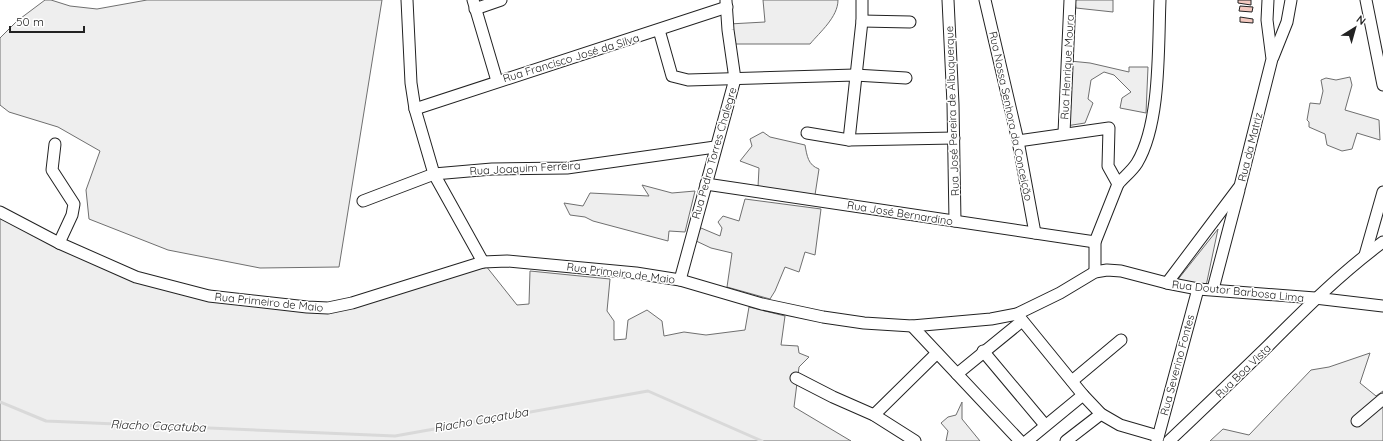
<svg xmlns="http://www.w3.org/2000/svg" width="1383" height="441" viewBox="0 0 1383 441" font-family="Quicksand,sans-serif">
	<style>
		.green { fill: #eee; stroke: #6f6f6f }
		.lines { fill: none; stroke-linecap: round; stroke-linejoin: round }
		.stream { stroke: #d9d9d9; stroke-width: 3 }
		.building { fill: #f3c9c0; stroke: #222 }
		.minor-casing { stroke: #222; stroke-width: 13 }
		.minor { stroke: #fff; stroke-width: 11 }
		.labels { text-anchor: middle; stroke-width: 3; stroke-linejoin: round; paint-order: stroke }
		.street-label { font-size: 11px; fill: #222; stroke: #fff }
		.water-label { font-size: 12px; font-style: italic; fill: #222; stroke: #fff }
	</style>
	<rect width="100%" height="100%" fill="#fff"/>
	<g class="green">
		<polygon points="45,0 51,0 70,6 97,9 147,0 382,0 339,267 260,268 168,250 89,219 86,190 100,151 58,127 9,112 0,105 0,38 17,21"/>
		<path d="M763,0H838C838,17 820,32 810,44H731L729,24L765,22Z"/>
		<polygon points="1075,0 1113,0 1113,12 1076,8"/>
		<polygon points="1070,61 1090,63 1129,72 1129,67 1148,67 1146,113 1120,108 1122,98 1131,92 1114,75 1104,72 1091,80 1088,99 1093,103 1085,123 1066,126"/>
		<polygon points="1350,77 1352,85 1345,110 1379,120 1380,140 1357,133 1352,149 1342,151 1327,145 1325,134 1309,127 1309,122 1307,120 1310,103 1320,104 1323,91 1321,80 1326,78 1336,80"/>
		<path d="M763,132L770,137L805,145C807,156 808,165 819,169L815,195L758,187L759,168L740,161L752,146L750,139Z"/>
		<polygon points="642,185 672,193 695,191 685,232 669,231 668,241 593,221 585,217 570,215 564,203 583,206 590,193 649,196"/>
		<polygon points="745,199 821,209 815,255 805,252 799,272 785,267 775,291 770,299 727,287 732,253 711,248 694,240 701,228 720,236 722,228 718,222 723,216 739,221"/>
		<polygon points="0,216 108,270 218,298 322,311 482,261 517,305 529,304 530,271 610,279 607,311 614,321 614,340 626,339 628,320 647,310 662,321 664,336 684,332 706,335 745,330 749,307 785,316 781,345 798,346 799,353 809,357 799,367 794,407 851,441 0,441"/>
		<polygon points="1218,229 1206,286 1176,282"/>
		<polygon points="1370,353 1360,383 1376,396 1383,391 1383,441 1210,441 1223,429 1249,435 1311,370 1329,367"/>
		<polygon points="962,402 962,419 980,441 946,441 948,431 941,423 948,417 956,415"/>
	</g>
	<g class="lines">
		<polyline class="stream" points="0,402 46,421 395,436 648,391 762,441"/>
	</g>
	<g class="building">
		<polygon points="1238,0 1251,0 1251,5 1238,3"/>
		<polygon points="1240,6 1253,7 1252,12 1239,11"/>
		<polygon points="1240,17 1253,19 1253,23 1240,22"/>
	</g>
	<g class="lines">
		<g class="minor-casing">
			<g id="minor">
				<polyline points="407,0 411,83 415,109 434,174 483,262"/>
				<polyline points="473,0 497,81"/>
				<polyline points="948,0 953,104 955,221"/>
				<polyline points="985,0 1018,141 1035,233"/>
				<polyline points="1366,0 1383,85"/>
				<polyline points="475,9 501,0"/>
				<polyline points="862,21 910,22"/>
				<polyline points="659,30 672,76 688,80 855,75 906,78"/>
				<polyline points="1273,57 1287,22 1291,0"/>
				<polyline points="415,109 727,7"/>
				<polyline points="807,133 849,140 954,138"/>
				<polyline points="1064,133 1070,0"/>
				<polyline points="849,140 862,21 862,0"/>
				<polyline points="1018,141 1109,128 1108,166 1118,184 1095,242 1095,272"/>
				<polyline points="55,144 52,170 74,204 72,215 59,243"/>
				<polyline points="706,184 1095,242"/>
				<path d="M1118,184C1124,177 1132,171 1137,163C1161,123 1158,47 1160,0"/>
				<polyline points="363,201 434,174 492,169 567,168 715,147"/>
				<polyline points="0,212 59,243 136,277 209,296 307,307 328,308 352,303 483,262 507,261 636,273 680,280 762,304 823,317 864,323 912,326 991,319 1017,314 1060,293 1095,272 1107,270 1121,271 1167,283 1198,289 1315,298 1383,306"/>
				<polyline points="1365,255 1383,192"/>
				<polyline points="680,280 735,79 728,30 726,1"/>
				<polyline points="1167,283 1240,186 1272,59 1267,20 1268,0"/>
				<polyline points="1213,289 1239,190"/>
				<polyline points="1017,314 1083,395 1101,414 1120,425 1158,436"/>
				<polyline points="912,326 1020,441"/>
				<polyline points="983,351 1045,425"/>
				<polyline points="957,374 1022,321"/>
				<polyline points="796,378 833,397 874,415 915,441"/>
				<polyline points="1072,381 1121,340"/>
				<polyline points="874,415 937,353"/>
				<polyline points="1357,421 1383,399"/>
				<polyline points="1027,441 1083,395"/>
				<polyline points="1066,441 1101,414"/>
				<polyline points="1157,441 1198,289"/>
				<path d="M1169,441C1202,410 1235,378 1268,346C1305,309 1341,273 1383,242"/>
			</g>
		</g>
		<use href="#minor" class="minor"/>
	</g>
	<g class="labels">
		<g class="street-label">
			<text transform="translate(571 58) rotate(-17)" y="4">Rua Francisco José da Silva</text>
			<text transform="translate(1067 67) rotate(-87)" y="4">Rua Henrique Moura</text>
			<text transform="translate(952 111) rotate(-92)" y="4">Rua José Pereira de Albuquerque</text>
			<text transform="translate(1011 116) rotate(78)" y="4">Rua Nossa Senhora da Conceição</text>
			<text transform="translate(1250 147) rotate(-76)" y="4">Rua da Matriz</text>
			<text transform="translate(714 153) rotate(-74)" y="4">Rua Pedro Torres Chalegre</text>
			<text transform="translate(525 168) rotate(-3)" y="4">Rua Joaquim Ferreira</text>
			<text transform="translate(900 213) rotate(9)" y="4">Rua José Bernardino</text>
			<text transform="translate(621 273) rotate(7)" y="4">Rua Primeiro de Maio</text>
			<text transform="translate(1238 291) rotate(6)" y="4">Rua Doutor Barbosa Lima</text>
			<text transform="translate(269 302) rotate(6)" y="4">Rua Primeiro de Maio</text>
			<text transform="translate(1177 365) rotate(-75)" y="4">Rua Severino Fontes</text>
			<text transform="translate(1243 371) rotate(-44)" y="4">Rua Boa Vista</text>
		</g>
		<g class="water-label">
			<text transform="translate(481 420) rotate(-10)" y="4">Riacho Caçatuba</text>
			<text transform="translate(158 426) rotate(2)" y="4">Riacho Caçatuba</text>
		</g>
	</g>
	<g transform="translate(1355 28) rotate(37)" stroke="#ffffff" stroke-width="3" paint-order="stroke">
	<path d="M0-3L7 15L0 10L-7 15Z" fill="#222222"/>
	<text y="-6" font-size="11" font-weight="bold" text-anchor="middle" fill="#222222">N</text>
	</g>
	<path d="M10 26v6h74v-6" fill="none" stroke="#222222" stroke-width="2"/>
	<text x="16" y="26" font-size="12" fill="#222222" stroke="#ffffff" stroke-width="3" paint-order="stroke">50 m</text>
</svg>
